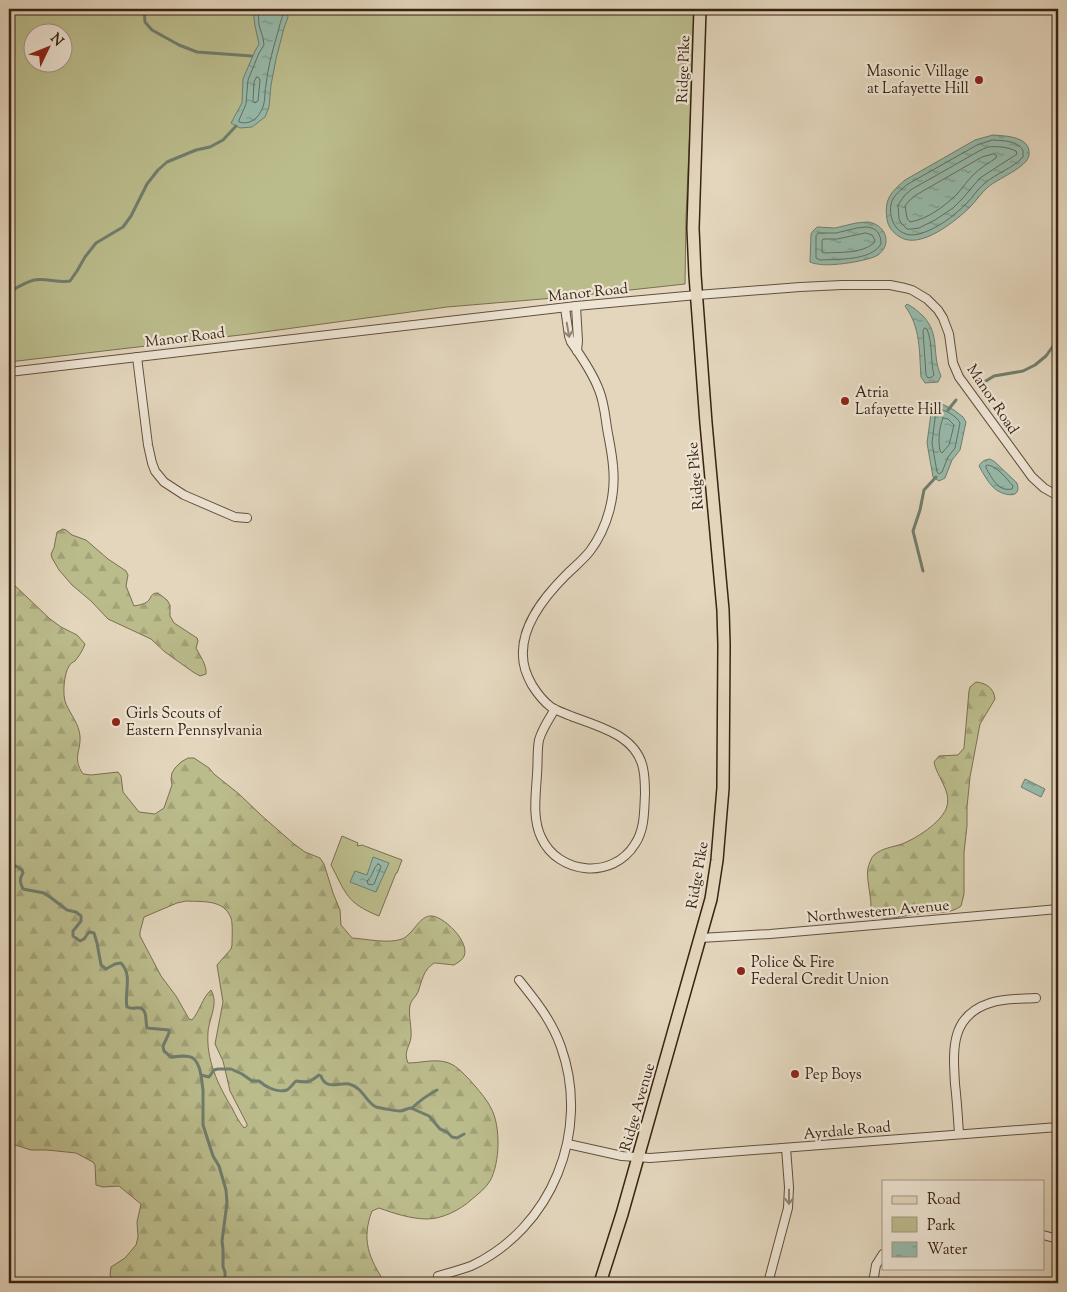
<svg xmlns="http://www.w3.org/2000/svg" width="1067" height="1292" viewBox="0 0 1067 1292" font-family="'Sorts Mill Goudy',serif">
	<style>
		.green { fill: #bbbc8c; stroke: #7a6f4f; fill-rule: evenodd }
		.forest { fill: url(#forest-firs); stroke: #7a6f4f; fill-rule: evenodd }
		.water { fill: url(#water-ripples); stroke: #707d6e }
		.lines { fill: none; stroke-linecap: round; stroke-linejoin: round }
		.shore { stroke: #676e5e; stroke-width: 1 }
		.stream { stroke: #707d6e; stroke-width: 3 }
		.street-casing { stroke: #634f3d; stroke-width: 10 }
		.primary-casing { stroke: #382212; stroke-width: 14 }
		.street { stroke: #ede4d4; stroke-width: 8 }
		.primary { stroke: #e3d6bd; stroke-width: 11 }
		.oneway { stroke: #928373 }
		.poi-dot { fill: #8f2418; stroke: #ede4d4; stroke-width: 2 }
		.labels { text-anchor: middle; stroke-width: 4.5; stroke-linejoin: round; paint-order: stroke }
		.street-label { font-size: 15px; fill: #382212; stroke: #ede4d4 }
		.poi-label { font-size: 15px; fill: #382212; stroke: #ede4d4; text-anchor: start }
	</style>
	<defs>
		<pattern id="forest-firs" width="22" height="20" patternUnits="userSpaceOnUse" patternTransform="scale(1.25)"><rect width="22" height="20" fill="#bbbc8c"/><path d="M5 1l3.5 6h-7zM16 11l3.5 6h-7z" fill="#a2a178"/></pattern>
		<pattern id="water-ripples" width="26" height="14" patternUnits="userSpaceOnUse" patternTransform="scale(1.25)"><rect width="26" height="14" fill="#96baab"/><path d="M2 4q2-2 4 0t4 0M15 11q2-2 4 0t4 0" fill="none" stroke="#7b978a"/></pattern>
	</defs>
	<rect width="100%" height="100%" fill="#e3d6bd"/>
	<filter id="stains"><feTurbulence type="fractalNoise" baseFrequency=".004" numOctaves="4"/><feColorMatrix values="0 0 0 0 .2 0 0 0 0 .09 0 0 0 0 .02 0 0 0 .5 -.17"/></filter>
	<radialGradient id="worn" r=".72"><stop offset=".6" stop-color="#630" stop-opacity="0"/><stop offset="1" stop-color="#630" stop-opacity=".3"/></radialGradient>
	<g class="green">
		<path d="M9,9H695L686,217L685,284L566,297L447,307L249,334L9,362ZM32,32H62V62H32Z"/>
		<path d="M342,836L358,843L357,846L362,845L402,860L397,873H396L379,916C346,903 346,893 331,865Z"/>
	</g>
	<g class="forest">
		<path d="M63,529L66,530L72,535L86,540L108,559L126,571L128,575L126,586L134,606C139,605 146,604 149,600C152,595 152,593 158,593L167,600L170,605V616L174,623L197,638L198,641L196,648C200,656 207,665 206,674L200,676L193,672L165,652L151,639L108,619L91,601L72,585L59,570L52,558L51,554L54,548L57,532Z"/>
		<path d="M9,580L50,619L61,627L77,635L85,644C83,650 79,656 75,661C73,662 70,664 69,666C64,674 62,695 66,704C71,715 79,724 80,736C81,752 72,758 83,774L91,775L118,772L121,776L123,792L139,812L155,814L164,808L172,785L171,779L172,773L175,768L181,762L188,758H194L209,768L214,774L239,794L262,816L294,844L305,852L320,858L324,864L333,893L340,910L341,925L352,938C367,939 388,944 402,939C414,934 419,915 432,916C446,917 477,949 460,961C458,962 456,964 454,965C453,965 437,963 434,963C423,970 422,981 418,992C416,997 411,1000 410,1005C408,1016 412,1027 411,1037C410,1047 403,1051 408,1063C422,1063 440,1057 453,1065C460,1069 470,1080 475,1086C481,1093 487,1100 491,1108C501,1126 500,1163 490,1181C485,1189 478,1194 471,1200C460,1210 442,1219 427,1219C411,1219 393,1213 379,1208L372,1211C361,1240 369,1258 385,1283H114L110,1275L111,1267L125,1258L136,1245L138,1237L137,1222L141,1204L119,1186L103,1187L96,1185L95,1165L93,1162L76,1153L47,1150H31L9,1143ZM186,901C202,902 224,899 231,918C233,924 232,938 232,945L231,949L217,965L223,1002L215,1044L223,1061L230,1091L247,1124V1126L244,1128C239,1122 236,1116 232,1108C218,1085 206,1060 208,1032C209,1018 219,1004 211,990C202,998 200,1011 192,1020L189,1019L176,996L161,976L140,936V932L144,917L177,903Z"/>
		<path d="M976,682C986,683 994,688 995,699L980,724L970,777L967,807V826L964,852V894L961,906C950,915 931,912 917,914C905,915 872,927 871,906C871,895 866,878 868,868C869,864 871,858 874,855C882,848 893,847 902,844C917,838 940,823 946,809C953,792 937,778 934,762L939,756L958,755L964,748L969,691L970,687Z"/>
	</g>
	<g class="water">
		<polygon points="253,9 287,9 288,17 284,28 276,59 271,85 269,107 265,117 252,127 240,128 231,123 242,103 243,79 255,51 259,44 255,26"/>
		<path d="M993,135C1005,136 1031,136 1029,155C1028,167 997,179 988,187C981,193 976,201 970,207C956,221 920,250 900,237C893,233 888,227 887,219C884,199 891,192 905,180L975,140Z"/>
		<path d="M867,222C884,223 894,243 878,255C869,261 829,267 818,264C815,264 813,263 810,262L811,234L813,231L817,227L835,228L856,223Z"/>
		<path d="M907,304C913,307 918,311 923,316C941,335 931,354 941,376L938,382L925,383L921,377C919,351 921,328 905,306Z"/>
		<polygon points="938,402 954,410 963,417 966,422 960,450 952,460 945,478 939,481 933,477 927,443 932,406"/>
		<path d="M990,459L995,462L1017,483C1023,501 1000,495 993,487C987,481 983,473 979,466C982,461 984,460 990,459Z"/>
		<polygon points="1025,779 1045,789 1041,797 1021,787"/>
		<polygon points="373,857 389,863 376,892 350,882 355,871 367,875"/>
	</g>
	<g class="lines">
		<g class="shore">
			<path d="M258,9L259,25L263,38L264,45L259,53L248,80L246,104L239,120V122C248,125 257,120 261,111C266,103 264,94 266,85C268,65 274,46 279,28C281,19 283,18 283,9"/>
			<polygon points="257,77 259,78 260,80 258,101 255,103 253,101 254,82"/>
			<path d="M993,140C1004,141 1016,140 1023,150V157C1013,168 997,173 985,183C978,188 974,196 967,203C954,216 937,229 919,234C900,239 888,223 891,204C893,195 902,189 908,184L977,145Z"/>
			<path d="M988,147C997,146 1008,147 1016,151L1017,154L980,178L963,198L953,208L935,220L919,228L912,229H907L901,223L899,219L898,205L904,196L912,189L937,175L979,151Z"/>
			<path d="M994,154L997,156L996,158C989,163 980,168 973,175C968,180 963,187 958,193C945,206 928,219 910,222L907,218L905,206L909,201L916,195L982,157Z"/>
			<path d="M867,227C877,228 881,234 881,244C871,261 837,259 820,260L816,258V236L818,233H836L857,228Z"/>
			<path d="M866,233L872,235L875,240L874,243C861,254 840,252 824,253L822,252V241L823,239H837Z"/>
			<path d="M925,328L927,329C933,344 930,360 934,375L932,377L928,378L926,375L923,331Z"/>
			<path d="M938,408C946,411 956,415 960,423L955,448L948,457L942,472L939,474L937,472L932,443L936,410Z"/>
			<path d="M943,418L948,419L954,425L949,445L942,453L940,451C938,440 939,428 943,418Z"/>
			<path d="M988,465C998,467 1006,478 1013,486L1012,489C998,492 992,478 986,468V466Z"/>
			<path d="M378,864L380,865L381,867L374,884L372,885L368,884L367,881C373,876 373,868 378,864Z"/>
		</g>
		<g class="stream">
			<polyline points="144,9 145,22 152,30 179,45 197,52 252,56"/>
			<path d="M9,292C16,288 26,282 34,280C46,278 58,283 70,281L77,271L85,257L96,243L123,227L131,216L147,184L158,170L167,162L196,150L210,147L223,140L236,126"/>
			<polyline points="981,384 994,376 1023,371 1035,365 1046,356 1058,339"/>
			<polyline points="948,410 956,400"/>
			<polyline points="923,571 913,531 920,510 924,490 936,477"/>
			<path d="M9,869L16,866L22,870L23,873C19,879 20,883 23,889L44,893L50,897L67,910L76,912L81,916V921L73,931V936L80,941L84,939L89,932L94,933L97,943L101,965L106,969L115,964L121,963C133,976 124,991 127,1007C133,1010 135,1007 140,1008C148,1010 145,1022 147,1028L169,1030V1033L163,1046L164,1051L171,1057C190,1055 197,1054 201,1075L209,1077L214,1070L218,1069H231L242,1074L252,1081H259C266,1087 277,1093 287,1090C290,1088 293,1084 296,1081C308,1083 310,1082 319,1075L321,1076C326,1091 340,1082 349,1084C362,1087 367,1103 376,1107C380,1108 396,1111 400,1111C404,1111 407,1108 411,1108L429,1116L440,1129L447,1132L452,1137L457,1138L464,1134"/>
			<polyline points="201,1075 203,1090 203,1125 213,1156 219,1166 226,1190 227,1203 222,1241 223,1249 223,1267 225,1272 225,1283"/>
			<path d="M412,1108C419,1101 428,1095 437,1090"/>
		</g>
		<g class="street-casing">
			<g id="street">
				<polyline points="576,306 578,341 577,351"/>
				<polyline points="137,357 148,445 152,463 155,471 164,482 184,495 235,517 247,518"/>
				<polyline points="9,372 576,306 697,295 800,287 842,285 890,285 905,288 912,290 927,299 938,310 943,318 949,334 953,363 959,377 1032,477 1044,488 1058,496"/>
				<path d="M555,709C549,719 542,729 539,740C537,750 538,763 537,774C536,794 532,818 541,837C558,875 613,880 635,844C645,829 644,811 645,794C645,785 645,777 643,768C636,735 599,727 571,716C564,713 557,711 551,707C543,701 537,693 532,685C527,676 523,666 523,656C521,625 545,596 566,575C574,567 583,560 590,551C608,527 616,495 613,466C612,453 609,440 607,428C605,415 604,402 599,390C593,374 581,356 571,342L569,336L565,308"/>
				<polyline points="700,938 770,934 1058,909"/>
				<path d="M959,1134C958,1118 957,1101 955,1084C953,1050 950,1016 990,1003C1004,998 1021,999 1036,998"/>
				<polyline points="568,1144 622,1156 650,1158 1058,1127"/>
				<polyline points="1043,1235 1058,1239"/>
				<path d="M438,1276C449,1273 460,1270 471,1266C552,1228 591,1131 561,1047C552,1021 536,1001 519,980"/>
				<polyline points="768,1283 788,1208 789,1187 786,1148"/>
				<polyline points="873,1283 876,1265 883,1254"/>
			</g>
		</g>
		<g class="primary-casing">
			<polyline id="primary" points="600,1283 622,1214 711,899 717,860 723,788 724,645 723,610 706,423 695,275 693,228 700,9"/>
		</g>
		<use href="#street" class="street"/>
		<use href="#primary" class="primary"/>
	</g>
	<defs><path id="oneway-shaft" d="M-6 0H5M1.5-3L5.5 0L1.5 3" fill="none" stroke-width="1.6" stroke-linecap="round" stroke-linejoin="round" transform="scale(1.25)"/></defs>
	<g class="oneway">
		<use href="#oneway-shaft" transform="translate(568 330) rotate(80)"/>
		<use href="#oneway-shaft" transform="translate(789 1197) rotate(90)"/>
	</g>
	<g class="poi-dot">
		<circle cx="979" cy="80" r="5"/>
		<circle cx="845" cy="401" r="5"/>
		<circle cx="116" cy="722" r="5"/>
		<circle cx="741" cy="971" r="5"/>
		<circle cx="795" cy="1074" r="5"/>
	</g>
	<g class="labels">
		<g class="street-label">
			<text transform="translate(683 69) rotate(-88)" y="5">Ridge Pike</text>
			<text transform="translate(588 292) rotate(-6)" y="5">Manor Road</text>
			<text transform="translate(185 337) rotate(-7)" y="5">Manor Road</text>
			<text transform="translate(993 399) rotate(56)" y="5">Manor Road</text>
			<text transform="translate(695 476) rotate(-95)" y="5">Ridge Pike</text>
			<text transform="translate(697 875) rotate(-80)" y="5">Ridge Pike</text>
			<text transform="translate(878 911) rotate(-5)" y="5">Northwestern Avenue</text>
			<text transform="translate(637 1107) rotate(-74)" y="5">Ridge Avenue</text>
			<text transform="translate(847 1130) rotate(-5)" y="5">Ayrdale Road</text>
		</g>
		<g class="poi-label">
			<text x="969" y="76" text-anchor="end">Masonic Village<tspan x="969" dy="17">at Lafayette Hill</tspan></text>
			<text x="855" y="397">Atria<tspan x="855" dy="17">Lafayette Hill</tspan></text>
			<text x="126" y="718">Girls Scouts of<tspan x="126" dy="17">Eastern Pennsylvania</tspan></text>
			<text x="751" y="967">Police &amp; Fire<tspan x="751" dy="17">Federal Credit Union</tspan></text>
			<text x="805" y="1079">Pep Boys</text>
		</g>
	</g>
	<rect width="1067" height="1292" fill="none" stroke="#e3d6bd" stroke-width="30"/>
	<rect x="10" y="10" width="1047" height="1272" fill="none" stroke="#382212" stroke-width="2.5"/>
	<rect x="15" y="15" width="1037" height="1262" fill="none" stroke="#382212"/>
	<rect x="882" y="1180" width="162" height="90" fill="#ede4d4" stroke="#a59686"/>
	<rect x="892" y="1196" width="25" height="8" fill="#e3d6bd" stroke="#a59686"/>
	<text x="927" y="1204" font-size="15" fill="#382212">Road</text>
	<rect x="892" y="1217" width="25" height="15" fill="#bbbc8c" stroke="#a59686"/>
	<text x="927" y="1230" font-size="15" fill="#382212">Park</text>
	<rect x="892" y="1242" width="25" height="15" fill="url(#water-ripples)" stroke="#a59686"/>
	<text x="927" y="1254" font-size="15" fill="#382212">Water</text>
	<g transform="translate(48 48) rotate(47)"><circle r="24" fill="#ede4d4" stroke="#a59686"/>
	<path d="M0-4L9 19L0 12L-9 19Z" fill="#8f2418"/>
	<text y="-8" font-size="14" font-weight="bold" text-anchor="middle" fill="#382212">N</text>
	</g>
	<rect width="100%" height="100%" filter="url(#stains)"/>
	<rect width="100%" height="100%" fill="url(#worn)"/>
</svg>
